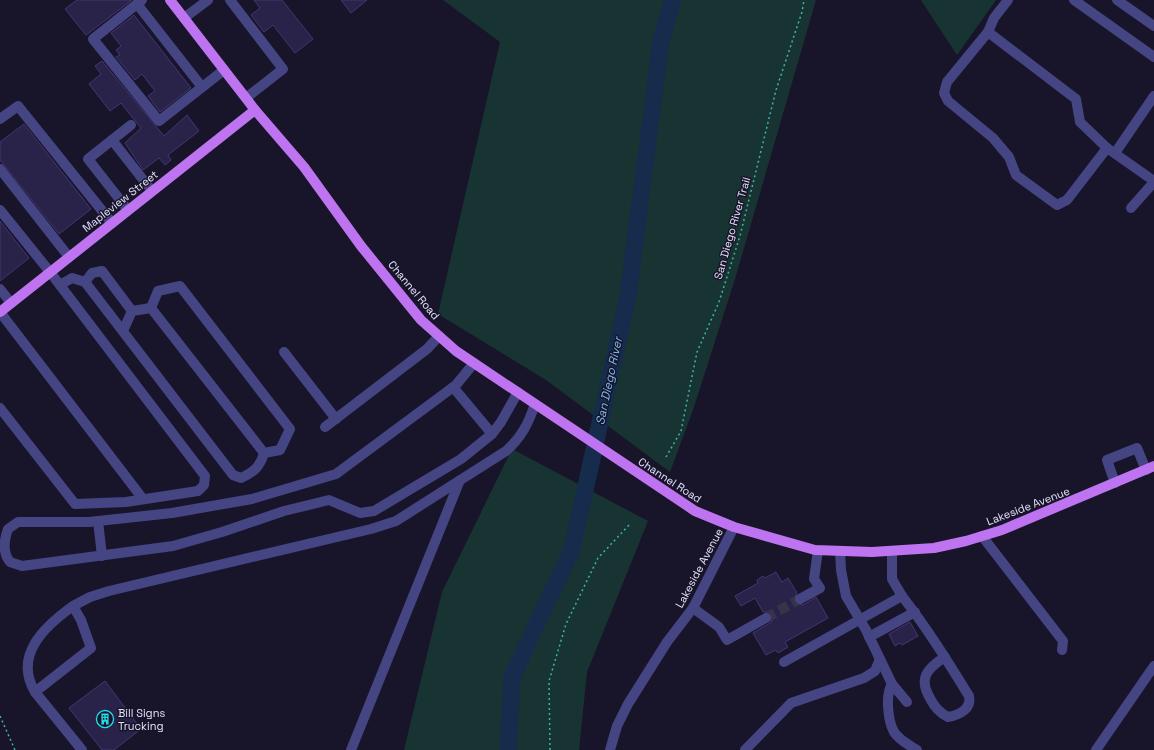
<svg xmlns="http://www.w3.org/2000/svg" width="1154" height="750" viewBox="0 0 1154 750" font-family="'Space Grotesk',sans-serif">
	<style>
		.green { fill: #183432 }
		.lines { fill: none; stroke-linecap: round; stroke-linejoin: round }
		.river { stroke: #162c4d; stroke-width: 17 }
		.building { fill: #292349; stroke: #413773 }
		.minor-tunnel { stroke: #37344a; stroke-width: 10; stroke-dasharray: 10 5; stroke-linecap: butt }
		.path { stroke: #3fb2a8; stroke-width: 1.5; stroke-dasharray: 2 3; stroke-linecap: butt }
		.minor { stroke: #454584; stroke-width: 10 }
		.major { stroke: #be74f0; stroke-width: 10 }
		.labels { text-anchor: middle; stroke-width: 3; stroke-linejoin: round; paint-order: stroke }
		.street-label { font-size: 11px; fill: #e4e1fc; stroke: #18152a }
		.poi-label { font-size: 11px; fill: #e4e1fc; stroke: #18152a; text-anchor: start }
		.water-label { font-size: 12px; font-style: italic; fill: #7bbdf0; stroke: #18152a }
	</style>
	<rect width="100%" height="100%" fill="#18152a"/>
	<g class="green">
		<polygon points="443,0 816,0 735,279 693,410 670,472 546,380 438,314 500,42"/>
		<polygon points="921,0 996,0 957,55"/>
		<polygon points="512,449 648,521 587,672 579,750 404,750 442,592"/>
	</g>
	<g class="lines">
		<polyline class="river" points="508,750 512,677 572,549 628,296 661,40 673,0"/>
	</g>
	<g class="building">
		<polygon points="77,0 132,0 86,35 65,9"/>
		<polygon points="254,0 282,0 313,39 295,53 273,25 264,32 251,15 260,8"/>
		<polygon points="341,0 367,0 351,13"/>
		<polygon points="134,15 191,88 160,112 148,96 155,91 142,74 135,80 116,57 120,55 116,50 121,46 111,33"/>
		<polygon points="102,61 164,136 187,115 199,131 168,155 171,160 165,165 159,158 143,170 125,143 141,128 121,103 110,111 89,84 101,74 95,66"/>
		<polygon points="24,124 91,209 59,234 0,160 0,142"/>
		<polygon points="0,221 29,258 0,281"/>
		<polygon points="776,572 782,582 788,578 797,593 794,598 796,604 803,605 816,597 828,618 785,642 788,647 778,653 776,650 766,655 753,633 770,623 772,621 772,615 769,612 763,612 755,598 741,606 735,596 758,583 757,580 763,576 765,578"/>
		<polygon points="910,622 918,636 902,645 900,643 895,646 889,634"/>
		<polygon points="105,681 141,729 114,750 102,750 69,708"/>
	</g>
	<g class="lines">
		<polyline class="minor-tunnel" points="766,618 800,599"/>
		<g class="path">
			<polyline points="666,457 681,431 697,352 719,302 740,236 776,90 802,12 804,0"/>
			<polyline points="0,716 15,750"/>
			<polyline points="550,750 549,681 566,624 598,558 630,524"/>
		</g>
		<g class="minor">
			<polyline points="142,0 93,39 159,121 224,70"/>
			<polyline points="230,0 283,69 246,98"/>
			<polyline points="1008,0 994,18 988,32 1076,99 1080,122 1107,148 1154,181"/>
			<polyline points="1074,0 1154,57"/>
			<polyline points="1117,0 1154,26"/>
			<polyline points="137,4 202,87"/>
			<polyline points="184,18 208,0"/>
			<polyline points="988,32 947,82 944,93 948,101 993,138 1009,157 1016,175 1057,205 1067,200 1107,148"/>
			<polyline points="0,119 18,106 112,223"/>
			<polyline points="112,140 152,191"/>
			<polyline points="1115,153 1154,96"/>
			<polyline points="0,169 69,257"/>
			<polyline points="1131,208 1154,182"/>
			<polyline points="0,210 50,272 205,476 204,485 198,491 126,502 75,504 0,408"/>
			<polyline points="128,210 88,159 131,125"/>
			<polyline points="85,282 92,273 102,271 132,311"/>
			<path d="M60,285L72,278L85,282L233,475L241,478C254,472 260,467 264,453L151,308L132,311L123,331"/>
			<polyline points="0,289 11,303"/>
			<polyline points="151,308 158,291 180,286 290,429 280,450 264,453"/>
			<polyline points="0,312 143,499"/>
			<polyline points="284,352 336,419"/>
			<path d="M474,363L456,385L336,474L252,499L172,513L89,522H18L8,529C4,540 2,552 10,562L22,566L173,546L222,532L284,511L329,500L360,513L374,511L461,459L492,434"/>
			<polyline points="453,387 492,434 501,422 518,392"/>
			<polyline points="325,427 427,349 439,336"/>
			<polyline points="1115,483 1107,460 1137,448 1146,470"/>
			<polyline points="98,521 102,556"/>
			<polyline points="982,536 1063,641 1062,650"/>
			<polyline points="840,551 841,570 846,596 866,630 892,684 907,702"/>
			<path d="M902,596C927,628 948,662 969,696C972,709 959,715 948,717C940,713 935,708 931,700C918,679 926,669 945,657"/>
			<polyline points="800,599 820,588 814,579 818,550"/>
			<path d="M73,606C45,626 13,655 35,692L91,648L81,620L73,606L90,597L109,591L371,529L396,521L506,451C522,437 529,422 535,404"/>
			<polyline points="693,608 719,627 727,640 766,618"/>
			<polyline points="869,637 915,612"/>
			<polyline points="784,662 902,596 892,579 892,551"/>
			<path d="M892,684C885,695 888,721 894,732C899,740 909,745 917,750"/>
			<polyline points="35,692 82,750"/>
			<polyline points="351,750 460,480"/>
			<polyline points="610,750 617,726 628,704 667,642 693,608 734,527"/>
			<polyline points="745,750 791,703 864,678 875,671 880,659"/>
			<polyline points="1096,750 1154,666"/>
		</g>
		<g class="major">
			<polyline points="170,0 255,110 304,167 361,246 421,320 456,351 695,511 734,527 815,550 872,552 934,548 966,541 1002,530 1154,466"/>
			<polyline points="0,312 255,110"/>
		</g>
	</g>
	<defs>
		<g id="building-ring" transform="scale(0.9)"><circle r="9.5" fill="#18152a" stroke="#22d9e7" stroke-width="1.5"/><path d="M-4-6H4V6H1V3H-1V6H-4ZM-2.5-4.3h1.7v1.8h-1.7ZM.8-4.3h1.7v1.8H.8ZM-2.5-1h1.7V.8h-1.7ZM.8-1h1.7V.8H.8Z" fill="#22d9e7"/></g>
	</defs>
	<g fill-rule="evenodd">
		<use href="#building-ring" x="105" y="719"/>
	</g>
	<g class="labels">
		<g class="street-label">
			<text transform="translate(120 201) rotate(-38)" y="4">Mapleview Street</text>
			<text transform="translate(732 228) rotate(-74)" y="4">San Diego River Trail</text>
			<text transform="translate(414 290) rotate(50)" y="4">Channel Road</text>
			<text transform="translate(670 480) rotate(33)" y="4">Channel Road</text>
			<text transform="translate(1028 506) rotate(-21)" y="4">Lakeside Avenue</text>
			<text transform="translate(699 568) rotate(-62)" y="4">Lakeside Avenue</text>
		</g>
		<g class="poi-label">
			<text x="118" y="717">Bill Signs<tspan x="118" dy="13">Trucking</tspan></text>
		</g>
		<g class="water-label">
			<text transform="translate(609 381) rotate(-78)" y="4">San Diego River</text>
		</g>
	</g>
</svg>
